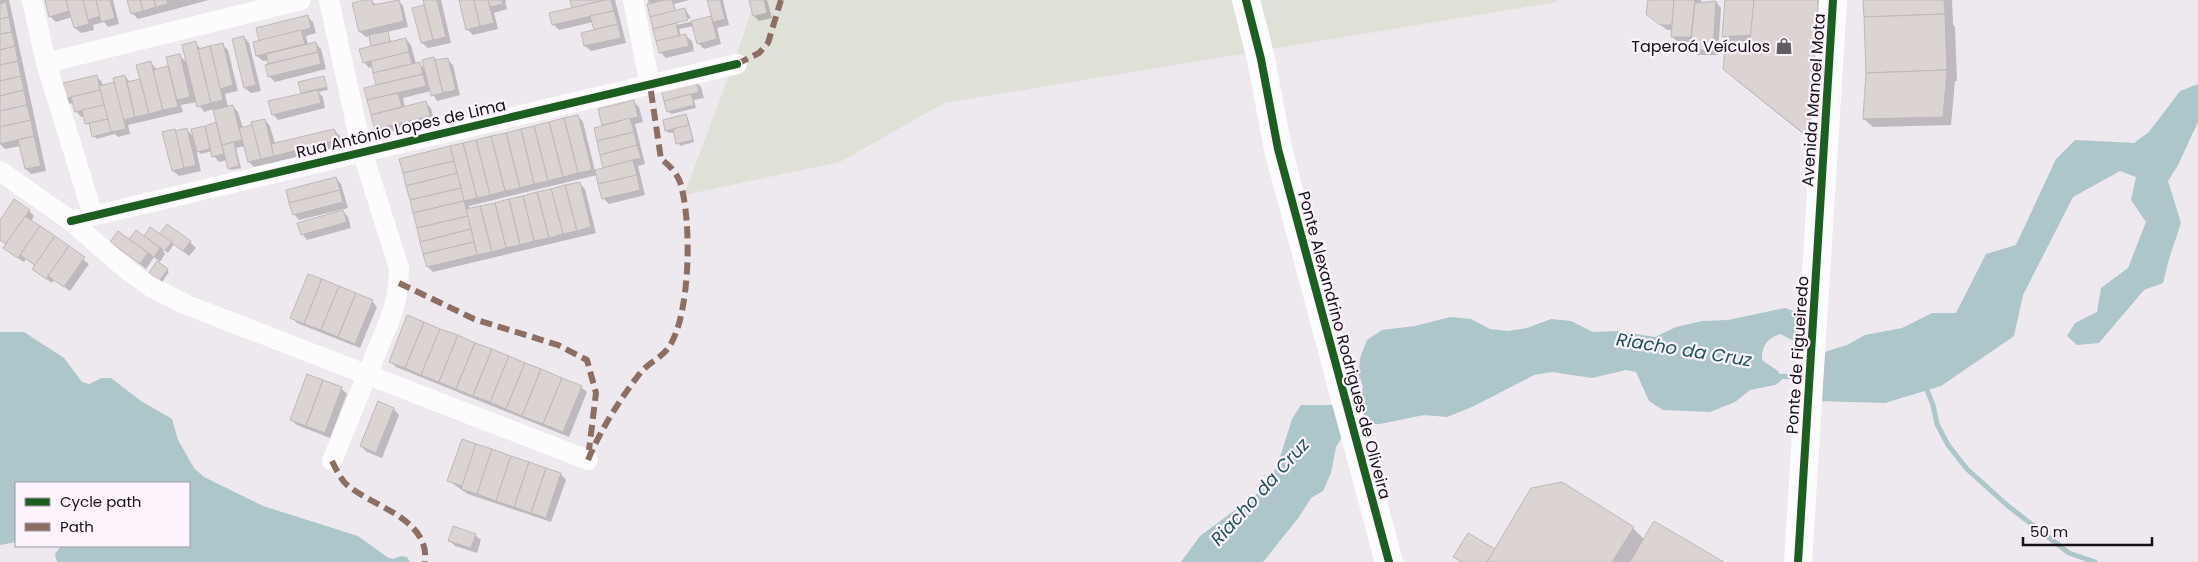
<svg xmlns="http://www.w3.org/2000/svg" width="2198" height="562" viewBox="0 0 2198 562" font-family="Poppins,sans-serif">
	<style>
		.green { fill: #dfe1d6 }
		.water { fill: #acc6c9 }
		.shadow { fill: #0003 }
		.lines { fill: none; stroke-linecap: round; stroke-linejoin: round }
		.stream { stroke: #acc6c9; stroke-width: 5 }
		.building { fill: #dcd4d3; stroke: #bdb8b9 }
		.street { stroke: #fcfcfd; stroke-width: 20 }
		.primary { stroke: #fcfcfd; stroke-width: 28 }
		.quiet { stroke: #8d6e63; stroke-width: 6; stroke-dasharray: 12 6; stroke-linecap: butt }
		.cycleway-casing { stroke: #fcf3fd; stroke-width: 11 }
		.cycleway { stroke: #1b5e20; stroke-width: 8 }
		.labels { text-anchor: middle; stroke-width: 4.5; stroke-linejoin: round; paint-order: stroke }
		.poi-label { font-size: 16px; fill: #161216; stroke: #fcf3fd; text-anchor: end }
		.street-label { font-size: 16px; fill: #161216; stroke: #fcf3fd }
		.water-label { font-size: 18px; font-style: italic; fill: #1c5457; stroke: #fcf3fd }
	</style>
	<rect width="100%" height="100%" fill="#eee8ef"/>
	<polygon class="green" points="755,0 1557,0 1557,2 944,103 840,162 684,195 736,57"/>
	<g class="water">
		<polygon points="2198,84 2198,122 2178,165 2168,181 2181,223 2169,259 2163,283 2144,290 2099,343 2077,345 2067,336 2075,323 2097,312 2101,288 2128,268 2146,222 2131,200 2136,177 2120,171 2073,197 2023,295 2014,336 1941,386 1885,403 1818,401 1821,353 1847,345 1865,335 1902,328 1932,313 1956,313 1986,254 2016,245 2056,159 2075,140 2134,143 2149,132 2180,91"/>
		<path d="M1785,308L1807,316L1806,347L1780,334C1766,339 1762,346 1762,360L1778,371L1782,380L1775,385L1750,390L1735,402L1710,412L1663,410L1649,401L1636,372L1626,370L1592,378L1552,372L1534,375L1472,407L1447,417L1424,415L1380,424H1361L1344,434L1336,447L1331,473L1323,491L1311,498L1299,517L1263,562H1181L1200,536L1262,490L1277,467L1292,419L1301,405H1357L1363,387L1359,374L1360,358L1367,340L1382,330L1415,326L1450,317L1471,319L1490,329L1508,331L1527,328L1551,319L1571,321L1593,332L1617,331L1655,337L1676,327L1702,321L1728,320Z"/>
		<polygon points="0,332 24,332 64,358 82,382 89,384 102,378 111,378 141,401 172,419 178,440 194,468 204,477 263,506 358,536 387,557 393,559 401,556 407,557 410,562 57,562 55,554 61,546 189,546 189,483 16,483 16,542 0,545"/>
	</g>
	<g class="shadow">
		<polygon points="0,0 9,0 46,171 31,174 26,169 20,146 5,149 0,144"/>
		<polygon points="46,0 113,0 119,24 108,27 104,22 93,25 94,30 81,33 75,28 72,17 56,22 50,16"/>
		<polygon points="129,0 209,0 138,19 132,13"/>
		<polygon points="370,0 377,5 398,0 403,6 408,27 387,32 392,43 406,39 411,45 416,64 419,63 425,69 434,58 437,61 447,59 453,65 460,95 437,101 431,91 403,98 405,108 426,103 431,108 434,121 382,134 376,129 366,89 378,86 373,67 369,68 364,62 374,47 370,36 366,37 360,32"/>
		<polygon points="424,0 441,0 451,43 428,48 422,43 414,9 426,6"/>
		<polygon points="460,0 507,0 505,1 507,9 494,13 498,29 473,35 467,29"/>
		<polygon points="572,0 615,0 626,43 591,51 585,46 582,34 595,31 593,22 559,30 554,25 551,14 574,9"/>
		<polygon points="648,0 689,0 674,4 676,11 685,9 691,18 674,23 676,25 712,17 708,0 723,0 729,25 717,28 721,44 704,49 698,43 694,26 679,29 681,37 686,36 692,41 694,51 666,58 660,52"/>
		<polygon points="750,0 767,0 772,18 759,21 754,16"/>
		<polygon points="1650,0 1701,0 1701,3 1716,2 1721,8 1718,55 1697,55 1692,49 1692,42 1678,42 1672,37 1673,30 1667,30 1653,19"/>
		<polygon points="1727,0 1829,0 1823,150 1736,80 1725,69 1750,52 1751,44 1732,45 1723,36"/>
		<polygon points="1865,0 1952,0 1953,24 1955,27 1957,81 1955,81 1951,125 1873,127 1864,119 1867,73"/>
		<polygon points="308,17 313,22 316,33 306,36 308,45 315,43 321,49 326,69 275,82 269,76 269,60 263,61 257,56"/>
		<polygon points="244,37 249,43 261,91 251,93 245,88"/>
		<polygon points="195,43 201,49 222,44 228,50 238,91 225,94 228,107 233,106 238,112 243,128 265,120 270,126 275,144 334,130 340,136 342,146 254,167 249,162 245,146 236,148 241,168 231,170 227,160 219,162 214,156 212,151 201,154 196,149 201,171 179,176 173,171 187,130 195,138 193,130 218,123 214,109 204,112 197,102 181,105 183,112 128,125 130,134 118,137 115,134 96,139 91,125 86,123 84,116 81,117 76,111 74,103 69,104 64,98 96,76 102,82 103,86 116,83 125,76 130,82 142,80 151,63 157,70 170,67 179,55 188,64"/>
		<polygon points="324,78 328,90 318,92 323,97 325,108 278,120 273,114 304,94 300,83"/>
		<polygon points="695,81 701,87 704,98 694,100 696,108 671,114 668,111"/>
		<polygon points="634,102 639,107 643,122 635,124 645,164 638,166 645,195 609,204 603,198 597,175 469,206 470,210 579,183 585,189 596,233 433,272 428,267 401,159 578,116 583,122 595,171 605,168 603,126 599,110"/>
		<polygon points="686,115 688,118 694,142 680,146 675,132 669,133 666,131"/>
		<polygon points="336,178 341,184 348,208 299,220 294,214"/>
		<polygon points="29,211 34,216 31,221 89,264 70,291 54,280 52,283 39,274 33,269 35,266 26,259 24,262 10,253 5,247 7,245 0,240 0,222"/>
		<polygon points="343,211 348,217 351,228 307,240 302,234"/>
		<polygon points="136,232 149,241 160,235 190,242 196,248 189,256 174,244 168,253 160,246 165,254 160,262 154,257 146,269 111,242 129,241"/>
		<polygon points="167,270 169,272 162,282 153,275"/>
		<polygon points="372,301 377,307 360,348 297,323 292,317"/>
		<polygon points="390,361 581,387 587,392 569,437 396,367"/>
		<polygon points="341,388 347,394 330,438 297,425 291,420"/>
		<polygon points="378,403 394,409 399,415 382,458 367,452 361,446"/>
		<polygon points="561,474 566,480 551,522 468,494 449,481"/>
		<polygon points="1633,528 1645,540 1721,562 1460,562 1455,557"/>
		<polygon points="475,535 481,540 477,553 455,546 449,540"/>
	</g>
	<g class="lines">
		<g class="stream">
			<polyline points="1774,376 1801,377"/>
			<polyline points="1925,385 1933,405 1937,424 1948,445 1967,469 2008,506 2069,553 2095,562"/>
		</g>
	</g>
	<g class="building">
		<polygon points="45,0 66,0 69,11 49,17"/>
		<polygon points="66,0 83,0 89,24 74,28"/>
		<polygon points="83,0 96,0 100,16 88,20"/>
		<polygon points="96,0 110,0 115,18 101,22"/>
		<polygon points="127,0 140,0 143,11 131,14"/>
		<polygon points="140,0 154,0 156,7 143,11"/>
		<polygon points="154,0 167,0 168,4 156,7"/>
		<polygon points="364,0 372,0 373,5 399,0 404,21 359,32 352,3"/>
		<polygon points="423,0 437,0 446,37 433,40"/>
		<polygon points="459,0 474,0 480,26 466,30"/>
		<polygon points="474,0 488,0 494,23 480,26"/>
		<polygon points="488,0 502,0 503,4 490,7"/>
		<polygon points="570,0 605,0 572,8"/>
		<polygon points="605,0 611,0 614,11 552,25 549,13"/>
		<polygon points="665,0 672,0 675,11 650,17 647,4"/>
		<polygon points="707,0 720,0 725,19 713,22"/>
		<polygon points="749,0 764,0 767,13 753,16"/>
		<polygon points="1648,0 1674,0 1672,25 1660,25 1646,14"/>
		<polygon points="1674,0 1695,0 1691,37 1671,37"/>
		<polygon points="1725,0 1754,0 1751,35 1722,37"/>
		<polygon points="1754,0 1818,0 1812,140 1723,69 1725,48 1749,50"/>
		<polygon points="1863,0 1944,0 1945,14 1864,17"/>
		<polygon points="1716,1 1713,50 1690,50 1695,3"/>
		<polygon points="6,2 9,17 0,19 0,4"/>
		<polygon points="424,5 433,40 421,43 412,8"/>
		<polygon points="685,8 688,20 653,29 650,17"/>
		<polygon points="614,11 618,24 594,30 590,16"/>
		<polygon points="1945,14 1947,70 1866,73 1864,17"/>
		<polygon points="308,15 311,28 259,41 256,28"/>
		<polygon points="711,16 717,39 697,44 691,21"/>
		<polygon points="9,17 12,32 0,34 0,19"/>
		<polygon points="676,23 679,36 656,41 653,29"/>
		<polygon points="618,24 621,38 584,46 581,33"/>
		<polygon points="301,30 305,44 256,56 253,42"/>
		<polygon points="388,31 390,42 371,46 369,35"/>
		<polygon points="12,32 15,46 0,50 0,34"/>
		<polygon points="686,34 689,46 659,53 656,41"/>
		<polygon points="244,36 256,85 244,88 232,39"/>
		<polygon points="406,38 409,52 363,63 359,49"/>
		<polygon points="196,41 211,103 197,107 182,45"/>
		<polygon points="316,42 318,52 268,64 266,54"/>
		<polygon points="223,43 233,85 220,89 210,46"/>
		<polygon points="15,46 18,61 0,65 0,50"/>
		<polygon points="210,46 223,100 211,103 198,49"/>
		<polygon points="318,52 321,64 268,77 265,65"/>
		<polygon points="409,52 412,64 373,73 371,61"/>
		<polygon points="180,54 190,97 177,100 166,57"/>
		<polygon points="434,57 443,93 431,96 422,60"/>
		<polygon points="448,58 456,90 443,93 435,60"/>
		<polygon points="18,61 21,76 0,81 0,65"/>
		<polygon points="151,61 163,110 149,114 136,65"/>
		<polygon points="420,62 423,74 376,85 373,73"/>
		<polygon points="168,66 178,107 163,110 153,70"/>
		<polygon points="1947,70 1943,117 1863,119 1866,73"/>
		<polygon points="423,74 426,86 367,100 364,88"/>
		<polygon points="97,75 100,90 63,99 59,84"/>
		<polygon points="125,75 135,117 123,120 113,78"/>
		<polygon points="21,76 24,90 0,96 0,81"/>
		<polygon points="324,76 327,87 301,93 298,82"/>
		<polygon points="140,79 149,114 135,117 127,82"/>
		<polygon points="696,80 699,92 664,101 661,88"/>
		<polygon points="114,82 126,129 111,132 99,86"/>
		<polygon points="24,90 27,105 0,111 0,96"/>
		<polygon points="100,90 104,105 75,112 71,97"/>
		<polygon points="318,90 321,103 272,115 268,101"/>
		<polygon points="398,93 402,107 371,115 367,100"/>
		<polygon points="691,94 694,105 667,112 664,101"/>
		<polygon points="634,100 638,117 602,125 598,109"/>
		<polygon points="426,101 430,116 375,129 371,115"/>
		<polygon points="27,105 31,120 0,127 0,111"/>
		<polygon points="104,105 108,119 85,124 82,110"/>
		<polygon points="233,105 242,140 222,145 213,110"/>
		<polygon points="686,114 689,125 665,131 663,120"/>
		<polygon points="578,115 592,170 578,173 564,118"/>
		<polygon points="564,118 578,173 563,177 549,122"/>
		<polygon points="630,118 634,132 597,141 594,128"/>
		<polygon points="108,119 111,132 92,137 89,123"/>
		<polygon points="265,119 274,156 261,159 251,122"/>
		<polygon points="31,120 34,136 0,144 0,127"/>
		<polygon points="216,122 224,154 212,157 205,126"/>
		<polygon points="549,122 563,177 548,181 534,126"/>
		<polygon points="252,125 261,159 248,162 239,128"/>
		<polygon points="689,125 693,140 676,144 673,129"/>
		<polygon points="205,126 210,149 197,152 191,129"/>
		<polygon points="534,126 548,181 534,184 521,129"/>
		<polygon points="187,128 196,165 184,168 175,131"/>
		<polygon points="175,129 184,168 172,171 162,132"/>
		<polygon points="334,129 338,140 274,156 271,144"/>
		<polygon points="521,129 534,184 520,188 506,133"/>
		<polygon points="634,132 637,145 600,155 597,141"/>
		<polygon points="506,133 520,188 505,191 491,136"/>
		<polygon points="34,136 41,166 25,169 18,140"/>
		<polygon points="491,136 505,191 490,195 476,140"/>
		<polygon points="476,140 490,195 477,198 463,143"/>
		<polygon points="234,142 239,166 228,169 222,145"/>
		<polygon points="463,143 477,198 464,201 450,146"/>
		<polygon points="637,145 641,158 603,168 600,155"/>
		<polygon points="450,146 454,161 403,173 399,159"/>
		<polygon points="633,160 637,175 598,184 595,170"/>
		<polygon points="454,161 457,173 406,186 403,173"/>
		<polygon points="457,173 461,188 410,200 406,186"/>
		<polygon points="637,175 640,190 602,199 598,184"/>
		<polygon points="336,177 340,190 289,203 286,190"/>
		<polygon points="580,182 591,227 577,231 565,185"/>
		<polygon points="565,185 577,231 563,234 551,189"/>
		<polygon points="461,188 464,201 413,213 410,200"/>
		<polygon points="551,189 563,234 549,238 537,192"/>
		<polygon points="340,190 343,202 293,215 289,203"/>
		<polygon points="537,192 549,238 534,241 523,196"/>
		<polygon points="523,196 534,241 520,245 509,199"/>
		<polygon points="14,199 30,210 6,244 0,240 0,220"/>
		<polygon points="509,199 520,245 506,248 495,203"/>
		<polygon points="464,201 468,216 417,228 413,213"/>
		<polygon points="495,203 506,248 492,252 480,206"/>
		<polygon points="480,206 492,252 477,255 466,209"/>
		<polygon points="343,210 347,222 301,235 297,223"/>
		<polygon points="25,216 40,226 18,258 3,248"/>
		<polygon points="468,216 471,229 420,242 417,228"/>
		<polygon points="167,224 191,241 183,251 159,234"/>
		<polygon points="40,226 55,236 35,265 20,255"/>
		<polygon points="150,227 172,242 165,251 144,236"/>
		<polygon points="471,229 474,242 423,254 420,242"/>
		<polygon points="136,230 160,248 154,257 129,239"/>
		<polygon points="118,231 148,253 140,264 110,242"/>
		<polygon points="55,236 69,246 46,279 32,269"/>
		<polygon points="474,242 477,255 427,267 423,254"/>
		<polygon points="69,246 85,257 64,287 48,276"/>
		<polygon points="157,261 168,269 159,281 149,273"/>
		<polygon points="308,274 322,279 304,324 290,318"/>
		<polygon points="322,279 339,286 321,330 304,324"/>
		<polygon points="339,286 356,293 338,337 321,330"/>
		<polygon points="356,293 373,300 355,344 338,337"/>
		<polygon points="407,315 424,322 405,368 389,362"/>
		<polygon points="424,322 440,329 421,375 405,368"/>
		<polygon points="440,329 458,335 439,382 421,375"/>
		<polygon points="458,335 475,343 456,389 439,382"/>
		<polygon points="475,343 492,349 473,396 456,389"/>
		<polygon points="492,349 509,356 490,402 473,396"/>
		<polygon points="509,356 525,363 506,409 490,402"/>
		<polygon points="525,363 541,369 522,416 506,409"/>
		<polygon points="541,369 562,378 543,424 522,416"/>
		<polygon points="307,374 323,380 306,426 290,420"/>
		<polygon points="562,378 582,386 563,432 543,424"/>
		<polygon points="323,380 342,387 325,433 306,426"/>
		<polygon points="378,401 394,408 376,453 360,446"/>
		<polygon points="462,439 476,444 462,486 447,481"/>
		<polygon points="476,444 492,449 477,494 461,489"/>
		<polygon points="492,449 511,456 496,501 477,494"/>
		<polygon points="511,456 529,462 514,507 496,501"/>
		<polygon points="529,462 546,468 531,513 514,507"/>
		<polygon points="546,468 561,473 546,518 531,513"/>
		<polygon points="1562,482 1634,527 1612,562 1487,562 1531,488"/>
		<polygon points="1654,521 1724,562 1630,562"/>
		<polygon points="453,526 476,534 471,548 448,541"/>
		<polygon points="1468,533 1495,549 1487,562 1462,562 1453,557"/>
	</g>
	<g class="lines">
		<g class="street">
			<polyline points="32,0 46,63 93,215"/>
			<path d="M329,0L362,151L399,268C399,287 397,301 390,319L332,461"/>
			<polyline points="633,0 650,85"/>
			<polyline points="46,63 301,0"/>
			<polyline points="0,171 71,221 126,269 151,287 187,305 588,460"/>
			<polyline points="71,221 737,64"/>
		</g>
		<g class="primary">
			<polyline points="1246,0 1261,59 1278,149 1389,562"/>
			<polyline points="1798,562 1833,0"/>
		</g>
		<g class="quiet">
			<polyline points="737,64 759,53 768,43 781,0"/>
			<polyline points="399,283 474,319 558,345 587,360 596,393 589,450"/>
			<path d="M588,460C601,429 620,399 641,372C649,363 662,357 669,347C691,314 692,219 680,182C676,172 669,165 661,159L650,85"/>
			<path d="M332,461C336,469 340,478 346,484C372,507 430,518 425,562"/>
		</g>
		<g class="cycleway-casing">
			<g id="cycleway">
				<polyline points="1246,0 1261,59 1278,149 1389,562"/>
				<polyline points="71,221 737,64"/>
				<polyline points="1798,562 1833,0"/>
			</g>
		</g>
		<use href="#cycleway" class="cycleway"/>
	</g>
	<defs>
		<g id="shop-bare" transform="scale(1.35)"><path d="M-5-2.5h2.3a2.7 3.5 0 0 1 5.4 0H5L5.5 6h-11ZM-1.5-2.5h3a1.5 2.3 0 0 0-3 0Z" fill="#625d62" stroke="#fcf3fd" stroke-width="2.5" paint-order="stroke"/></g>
	</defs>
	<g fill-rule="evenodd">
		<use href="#shop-bare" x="1784" y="46"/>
	</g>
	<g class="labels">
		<g class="poi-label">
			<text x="1770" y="52">Taperoá Veículos</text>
		</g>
		<g class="street-label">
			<text transform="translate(1813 100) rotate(-86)" y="6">Avenida Manoel Mota</text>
			<text transform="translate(401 128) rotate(-13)" y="6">Rua Antônio Lopes de Lima</text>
			<text transform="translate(1345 345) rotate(75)" y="6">Ponte Alexandrino Rodrigues de Oliveira</text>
			<text transform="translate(1797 355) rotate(-86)" y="6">Ponte de Figueiredo</text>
		</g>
		<g class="water-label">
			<text transform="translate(1684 350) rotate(9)" y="6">Riacho da Cruz</text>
			<text transform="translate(1260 492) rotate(-48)" y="6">Riacho da Cruz</text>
		</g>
	</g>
	<rect x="15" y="482" width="175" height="65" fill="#fcf3fd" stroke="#a099a1"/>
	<rect x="25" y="498" width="25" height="8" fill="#1b5e20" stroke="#a099a1"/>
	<text x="60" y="507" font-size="15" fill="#161216">Cycle path</text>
	<rect x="25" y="523" width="25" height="8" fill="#8d6e63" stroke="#a099a1"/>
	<text x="60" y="532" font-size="15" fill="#161216">Path</text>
	<path d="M2023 537v8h129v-8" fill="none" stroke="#161216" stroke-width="2.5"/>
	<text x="2030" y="537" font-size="15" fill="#161216" stroke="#fcf3fd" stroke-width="4" paint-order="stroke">50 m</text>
</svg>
